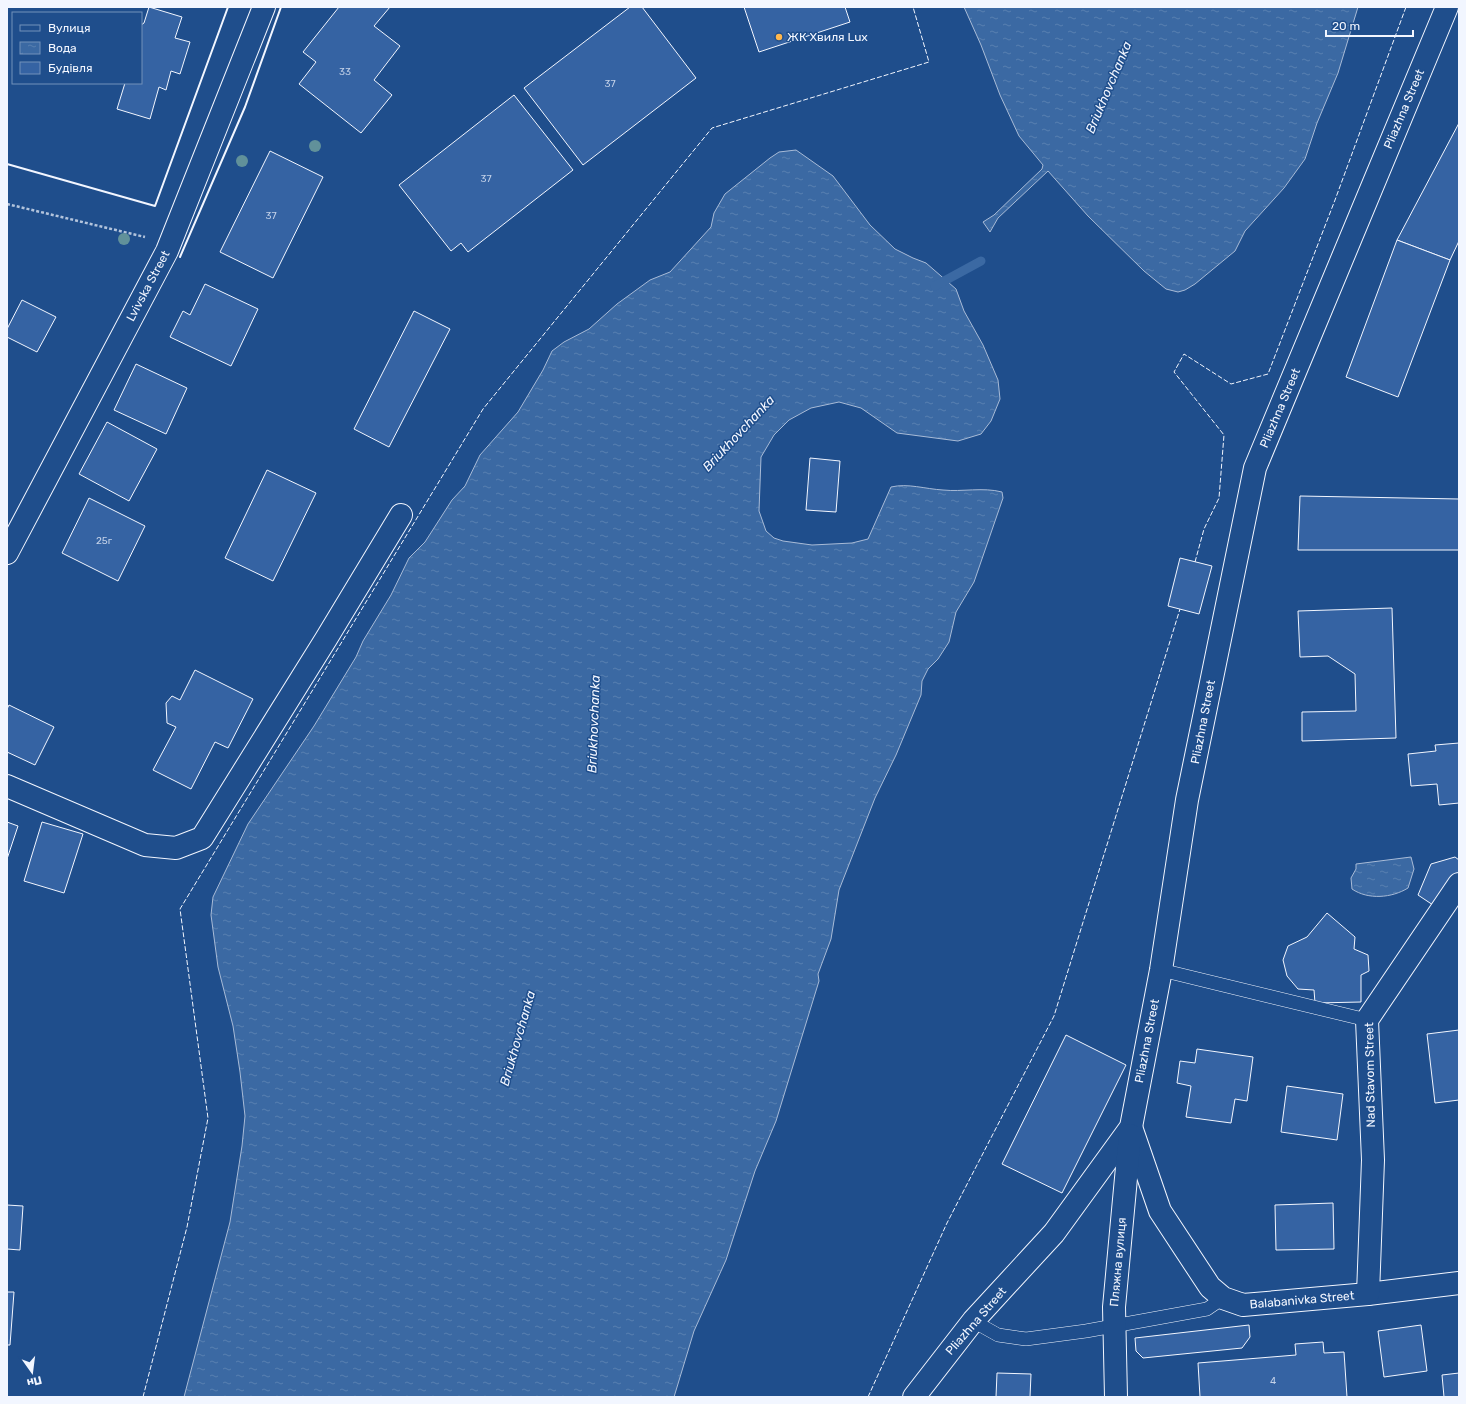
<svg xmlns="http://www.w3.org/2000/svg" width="1466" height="1404" viewBox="0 0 1466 1404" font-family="Rubik,sans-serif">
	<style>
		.water { fill: url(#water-ripples); stroke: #a8bbd7 }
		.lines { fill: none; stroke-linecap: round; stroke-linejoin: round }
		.stream { stroke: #3b69a3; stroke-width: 9 }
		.building { fill: #3563a3; stroke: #f2f6ff }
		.lane-casing { stroke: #f2f6ff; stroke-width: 14 }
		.street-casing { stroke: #f2f6ff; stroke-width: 24 }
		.secondary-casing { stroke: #f2f6ff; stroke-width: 24 }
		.path { stroke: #b3c4dc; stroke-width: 2.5; stroke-dasharray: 3 2; stroke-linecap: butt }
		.lane { stroke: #1f4e8c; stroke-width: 13 }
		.street { stroke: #1f4e8c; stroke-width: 22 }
		.secondary { stroke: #1f4e8c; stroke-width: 22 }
		.fence { stroke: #f2f6ff; stroke-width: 1; stroke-dasharray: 5 2; stroke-linecap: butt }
		.wall { stroke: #f2f6ff; stroke-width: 2 }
		.tree { fill: #61919a }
		.poi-dot { fill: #ffb74d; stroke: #1f4e8c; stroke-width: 1.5 }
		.labels { text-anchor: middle; stroke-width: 3; stroke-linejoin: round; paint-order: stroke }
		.number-label { font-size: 10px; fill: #c3d1e8 }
		.poi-label { font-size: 12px; fill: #f2f6ff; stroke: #1f4e8c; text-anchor: start }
		.street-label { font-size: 12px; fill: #f2f6ff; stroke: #1f4e8c }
		.water-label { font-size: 13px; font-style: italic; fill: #f2f6ff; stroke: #1f4e8c }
	</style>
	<defs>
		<pattern id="water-ripples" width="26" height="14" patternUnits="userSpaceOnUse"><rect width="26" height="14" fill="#3b69a3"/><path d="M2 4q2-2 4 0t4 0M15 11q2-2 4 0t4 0" fill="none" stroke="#587fb1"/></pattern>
	</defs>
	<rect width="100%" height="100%" fill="#1f4e8c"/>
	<g class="water">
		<polygon points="964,7 1358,7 1338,73 1317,123 1305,159 1284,188 1245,231 1235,251 1195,284 1185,290 1178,292 1166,289 1144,271 1088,216 1048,171 998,218 990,232 983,222 994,215 1042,169 1043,165 1019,136 1000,95 981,45"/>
		<path d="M796,150L833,176L870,225L895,249L913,258L926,263L956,289L964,311L983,345L998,380L1000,399L991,421L981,434L958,441L897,433L861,408L839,402L811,408L789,420L774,435L761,457L759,511L766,531L774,538L783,541L812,545L852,543L868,539L891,487C908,483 925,489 943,490C962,492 983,487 1002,492L1003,498L974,582L956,612L949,642L938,659L928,669L922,681L921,695L896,755L875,798L839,890L831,939L818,974L819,981L776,1121L755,1171L726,1260L694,1331L674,1397H184L230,1222L242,1146L245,1116L240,1072L233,1026L218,967L211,915L213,897L248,824L314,726L356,657L363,641L391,595L409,558L425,542L452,500L465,486L480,455L518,412L543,370L552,351L564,342L589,329L617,304L650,280L670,272L711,227L714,213L725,194L770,158L779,152Z"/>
		<path d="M1411,857L1414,869L1408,888C1392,898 1368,900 1352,889L1351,878L1356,869V864Z"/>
	</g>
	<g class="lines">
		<polyline class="stream" points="935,286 981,261"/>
	</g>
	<g class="building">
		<polygon points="149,7 182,17 175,38 190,42 180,74 171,71 166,90 159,87 150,119 117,109 125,83 141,83 141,25 144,23"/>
		<polygon points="339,7 390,7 374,26 400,46 374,80 392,95 361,133 299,84 316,62 303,52"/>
		<polygon points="630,7 642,7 696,78 583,165 524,88"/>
		<polygon points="744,7 845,7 850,22 759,52"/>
		<polygon points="514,95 573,170 468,252 461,243 451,251 399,185"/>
		<polygon points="1459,123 1459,241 1450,260 1397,240"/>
		<polygon points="270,151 323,177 273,278 220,252"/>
		<polygon points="1397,240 1450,260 1398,397 1346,377"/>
		<polygon points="205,284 258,309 231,366 170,337 183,311 190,315"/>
		<polygon points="22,300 56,317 37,352 7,337 7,329"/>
		<polygon points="414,311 450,329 389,447 354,429"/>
		<polygon points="136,364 187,388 166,434 114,410"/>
		<polygon points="107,422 157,449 129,501 79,474"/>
		<polygon points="810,458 840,461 836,512 806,510"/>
		<polygon points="267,470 316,493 273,581 225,558"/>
		<polygon points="1300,496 1459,499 1459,550 1298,550"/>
		<polygon points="89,498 145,526 118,581 62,553"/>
		<polygon points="1180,558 1212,566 1199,614 1168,606"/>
		<polygon points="1392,608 1396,738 1302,741 1302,712 1356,711 1355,674 1328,656 1300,657 1298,611"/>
		<polygon points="195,670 253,699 228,748 215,742 191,789 153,770 176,727 167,723 166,703 172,696 180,700"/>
		<polygon points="9,705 54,727 35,765 7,752 7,709"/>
		<polygon points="1459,743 1459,803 1439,805 1437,784 1411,786 1408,754 1436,751 1435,745"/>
		<polygon points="7,822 18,826 7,859"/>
		<polygon points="42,822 83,834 64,893 24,881"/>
		<polygon points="1455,857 1459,860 1459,873 1436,907 1418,895 1431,864"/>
		<polygon points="1327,913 1355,937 1354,949 1368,955 1369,971 1361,975 1361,1002 1315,1003 1314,990 1298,989 1287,976 1283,960 1288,946 1307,937"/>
		<polygon points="1459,1030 1459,1100 1435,1103 1427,1034"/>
		<polygon points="1066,1035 1126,1065 1062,1193 1002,1164"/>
		<polygon points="1197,1049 1253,1057 1247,1101 1235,1099 1231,1123 1186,1117 1191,1086 1177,1083 1180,1061 1195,1063"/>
		<polygon points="1287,1086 1343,1094 1337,1140 1281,1132"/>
		<polygon points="1333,1203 1334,1249 1276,1250 1275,1205"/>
		<polygon points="7,1205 23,1206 20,1250 7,1249"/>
		<polygon points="7,1292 14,1292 10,1345 7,1345"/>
		<polygon points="1249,1325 1250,1337 1242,1348 1143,1358 1136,1351 1135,1338"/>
		<polygon points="1421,1325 1427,1371 1384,1377 1378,1331"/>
		<polygon points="1323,1342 1324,1353 1344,1352 1347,1397 1200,1397 1198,1363 1296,1355 1295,1344"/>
		<polygon points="997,1373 1031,1374 1030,1397 996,1397"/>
		<polygon points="1459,1373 1459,1397 1444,1397 1442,1375"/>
	</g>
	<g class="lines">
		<g class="lane-casing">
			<g id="lane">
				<polyline points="1161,970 1367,1020"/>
				<polyline points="973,1321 998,1335 1026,1339 1086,1331 1207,1309 1223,1298"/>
			</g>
		</g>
		<g class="street-casing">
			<g id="street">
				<polyline points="7,786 145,845 176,848 202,838 326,639 401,515"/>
				<polyline points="1131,1127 1160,1211 1210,1287 1223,1298 1243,1305 1368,1294 1459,1283"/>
				<polyline points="1368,1294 1373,1160 1367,1020 1459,884"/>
				<polyline points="914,1397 973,1321 1054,1233 1131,1127 1161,970 1187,800 1255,468 1447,7"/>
				<polyline points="1116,1397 1114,1307 1130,1135"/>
			</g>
		</g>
		<g class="secondary-casing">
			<polyline id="secondary" points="7,553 167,251 264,7"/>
		</g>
		<polyline class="path" points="7,204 145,237"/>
		<use href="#lane" class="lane"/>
		<use href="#street" class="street"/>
		<use href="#secondary" class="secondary"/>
		<g class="fence">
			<polyline points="1195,562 1204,529 1219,498 1224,435 1174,372 1184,354 1231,384 1268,374 1335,200 1406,7"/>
			<polyline points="143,1397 187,1227 208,1118 180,909 483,409 712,128 929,62 913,7"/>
			<polyline points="868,1397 947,1223 1054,1016 1180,609"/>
		</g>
		<g class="wall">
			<polyline points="7,164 155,206 228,7"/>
			<polyline points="180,257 245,107 281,7"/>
		</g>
	</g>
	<g class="tree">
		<circle cx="315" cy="146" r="6"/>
		<circle cx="242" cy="161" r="6"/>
		<circle cx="124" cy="239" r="6"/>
	</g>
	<circle class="poi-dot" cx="779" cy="37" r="4"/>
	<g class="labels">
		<g class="number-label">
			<text x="345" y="75">33</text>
			<text x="610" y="87">37</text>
			<text x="486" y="182">37</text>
			<text x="271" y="219">37</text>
			<text x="104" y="544">25г</text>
			<text x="1273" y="1384">4</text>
		</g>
		<g class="poi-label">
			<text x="787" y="41">ЖК Хвиля Lux</text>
		</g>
		<g class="street-label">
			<text transform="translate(1404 109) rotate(-67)" y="4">Pliazhna Street</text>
			<text transform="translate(148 286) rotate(-62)" y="4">Lvivska Street</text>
			<text transform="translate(1280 408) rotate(-67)" y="4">Pliazhna Street</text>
			<text transform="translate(1203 722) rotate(-79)" y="4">Pliazhna Street</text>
			<text transform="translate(1147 1041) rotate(-79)" y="4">Pliazhna Street</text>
			<text transform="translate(1370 1075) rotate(-91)" y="4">Nad Stavom Street</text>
			<text transform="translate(1118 1262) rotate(-85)" y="4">Пляжна вулиця</text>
			<text transform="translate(1302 1300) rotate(-5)" y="4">Balabanivka Street</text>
			<text transform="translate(976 1321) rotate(-49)" y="4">Pliazhna Street</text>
		</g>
		<g class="water-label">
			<text transform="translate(1108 87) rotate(-67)" y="5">Briukhovchanka</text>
			<text transform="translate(738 433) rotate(-47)" y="5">Briukhovchanka</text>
			<text transform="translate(593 724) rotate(-88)" y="5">Briukhovchanka</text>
			<text transform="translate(517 1038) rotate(-74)" y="5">Briukhovchanka</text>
		</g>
	</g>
	<rect width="1466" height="1404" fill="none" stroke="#f2f6ff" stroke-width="16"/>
	<rect x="12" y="12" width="130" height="72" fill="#1f4e8c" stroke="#7391ba"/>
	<rect x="20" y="25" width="20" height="6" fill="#1f4e8c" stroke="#7391ba"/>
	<text x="48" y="32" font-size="12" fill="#f2f6ff">Вулиця</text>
	<rect x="20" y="42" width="20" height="12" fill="url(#water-ripples)" stroke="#7391ba"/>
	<text x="48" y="52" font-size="12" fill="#f2f6ff">Вода</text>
	<rect x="20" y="62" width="20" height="12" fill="#3563a3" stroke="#7391ba"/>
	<text x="48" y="72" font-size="12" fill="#f2f6ff">Будівля</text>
	<g transform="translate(32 1372) rotate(166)" stroke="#1f4e8c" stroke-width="3" paint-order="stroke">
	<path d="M0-3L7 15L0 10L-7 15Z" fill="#f2f6ff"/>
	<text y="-6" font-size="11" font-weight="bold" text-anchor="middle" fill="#f2f6ff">Пн</text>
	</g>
	<path d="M1326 30v6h87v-6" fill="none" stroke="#f2f6ff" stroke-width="2"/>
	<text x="1332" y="30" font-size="12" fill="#f2f6ff" stroke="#1f4e8c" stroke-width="3" paint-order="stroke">20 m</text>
</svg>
